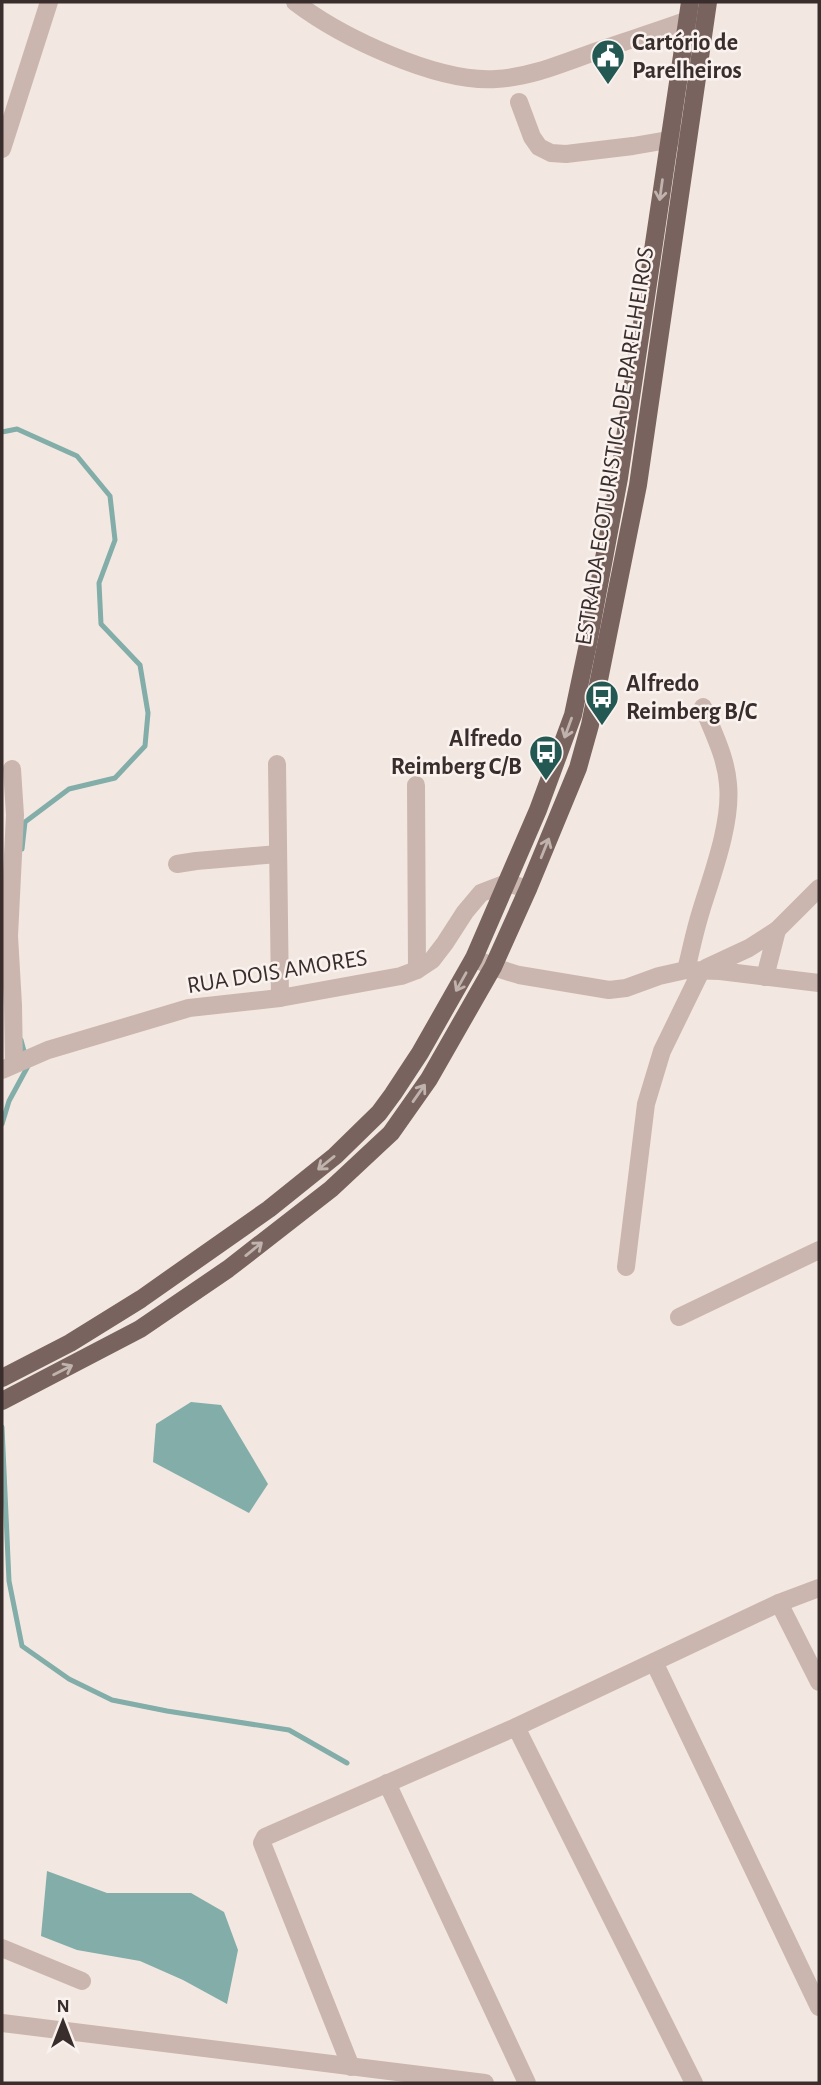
<svg xmlns="http://www.w3.org/2000/svg" width="821" height="2085" viewBox="0 0 821 2085" font-family="'Alegreya Sans',sans-serif">
	<style>
		.water { fill: #82ada8 }
		.lines { fill: none; stroke-linecap: round; stroke-linejoin: round }
		.stream { stroke: #82ada8; stroke-width: 5 }
		.minor { stroke: #cab6ae; stroke-width: 18 }
		.major { stroke: #79635e; stroke-width: 18 }
		.oneway { stroke: #c0b2ad }
		.labels { text-anchor: middle; stroke-width: 5; stroke-linejoin: round; paint-order: stroke }
		.poi-label { font-size: 24px; font-weight: bold; fill: #392e2c; stroke: #faf2ee; text-anchor: start }
		.street-label { font-size: 24px; fill: #392e2c; stroke: #faf2ee }
	</style>
	<rect width="100%" height="100%" fill="#f2e8e1"/>
	<g class="water">
		<polygon points="191,1402 221,1405 268,1484 249,1513 153,1462 156,1424"/>
		<polygon points="47,1871 107,1893 191,1893 224,1912 238,1950 227,2004 183,1980 140,1961 77,1950 41,1936"/>
	</g>
	<g class="lines">
		<g class="stream">
			<polyline points="2,432 17,429 77,456 110,496 115,540 99,583 101,624 140,665 148,713 145,746 115,778 69,789 25,822 22,849"/>
			<polyline points="2,1124 9,1101 28,1066 21,1040"/>
			<polyline points="2,1427 9,1581 22,1646 69,1679 112,1700 167,1711 289,1730 347,1763"/>
		</g>
		<g class="minor">
			<path d="M295,2C341,37 437,83 496,79C533,77 568,61 603,49C635,38 668,28 699,16"/>
			<polyline points="519,102 532,137 539,147 551,153 566,154 633,146 668,140 682,136"/>
			<polyline points="2,149 49,2"/>
			<polyline points="277,764 280,998"/>
			<polyline points="12,769 15,815 9,936 13,1005 14,1064"/>
			<polyline points="416,785 417,970"/>
			<polyline points="177,864 196,861 278,854"/>
			<polyline points="474,958 493,967 519,975 609,990 626,988 659,976 686,970 720,971 819,983"/>
			<polyline points="706,968 749,948 777,930 819,888"/>
			<path d="M686,970C691,950 695,930 701,911C712,875 732,823 728,784C726,757 713,732 703,707"/>
			<polyline points="765,977 777,930"/>
			<polyline points="2,1070 48,1050 189,1008 280,998 401,976 417,970 432,960 445,943 465,912 481,893 507,883 528,889"/>
			<polyline points="626,1267 646,1104 662,1051 701,971"/>
			<polyline points="679,1317 819,1250"/>
			<polyline points="779,1603 819,1682"/>
			<polyline points="654,1662 819,2007"/>
			<polyline points="516,1727 694,2083"/>
			<polyline points="387,1783 527,2083"/>
			<polyline points="2,1948 82,1981"/>
			<polyline points="2,2023 485,2083"/>
			<polyline points="351,2067 262,1843 265,1837 516,1727 779,1603 819,1588"/>
		</g>
		<g class="major">
			<polyline points="2,1378 70,1343 141,1299 269,1209 335,1156 379,1113 393,1094 420,1053 474,958 538,810 573,715 588,644 619,478 690,2"/>
			<polyline points="2,1401 140,1329 228,1269 331,1189 391,1133 429,1079 493,967 528,889 578,768 590,725 638,485 708,2"/>
		</g>
	</g>
	<defs><path id="oneway-shaft" d="M-6 0H5M1.5-3L5.5 0L1.5 3" fill="none" stroke-width="1.6" stroke-linecap="round" stroke-linejoin="round" transform="scale(1.75)"/></defs>
	<g class="oneway">
		<use href="#oneway-shaft" transform="translate(661 190) rotate(98)"/>
		<use href="#oneway-shaft" transform="translate(568 728) rotate(110)"/>
		<use href="#oneway-shaft" transform="translate(545 848) rotate(-68)"/>
		<use href="#oneway-shaft" transform="translate(461 982) rotate(119)"/>
		<use href="#oneway-shaft" transform="translate(419 1093) rotate(-55)"/>
		<use href="#oneway-shaft" transform="translate(326 1163) rotate(141)"/>
		<use href="#oneway-shaft" transform="translate(254 1249) rotate(-39)"/>
		<use href="#oneway-shaft" transform="translate(63 1370) rotate(-27)"/>
	</g>
	<defs>
		<g id="civic-pin" transform="scale(1.75)"><path d="M0 17L-7.5 6A9.5 9.5 0 1 1 7.5 6Z" fill="#245853" stroke="#faf2ee"/><path d="M-.6-6.5H3V-4.5H.6V-3L4-1V1h2V6H-6V1h2V-1L-.6-3ZM-1.2 2.5V6h2.4V2.5Z" fill="#fff"/></g>
		<g id="bus-pin" transform="scale(1.75)"><path d="M0 17L-7.5 6A9.5 9.5 0 1 1 7.5 6Z" fill="#245853" stroke="#faf2ee"/><path d="M-5-6H5V4H4V6H2V4H-2V6H-4V4H-5ZM-3.5-4V0h7V-4ZM-3.5 1.2v1.5H-2V1.2ZM2 1.2v1.5H3.5V1.2Z" fill="#fff"/></g>
	</defs>
	<g fill-rule="evenodd">
		<use href="#civic-pin" x="608" y="56"/>
		<use href="#bus-pin" x="602" y="697"/>
		<use href="#bus-pin" x="546" y="752"/>
	</g>
	<g class="labels">
		<g class="poi-label">
			<text x="632" y="50">Cartório de<tspan x="632" dy="28">Parelheiros</tspan></text>
			<text x="626" y="691">Alfredo<tspan x="626" dy="28">Reimberg B/C</tspan></text>
			<text x="522" y="746" text-anchor="end">Alfredo<tspan x="522" dy="28">Reimberg C/B</tspan></text>
		</g>
		<g class="street-label">
			<text transform="translate(614 446) rotate(-81)" y="8">ESTRADA ECOTURISTICA DE PARELHEIROS</text>
			<text transform="translate(277 971) rotate(-9)" y="8">RUA DOIS AMORES</text>
		</g>
	</g>
	<rect width="821" height="2085" fill="none" stroke="#392e2c" stroke-width="7"/>
	<g transform="translate(63 2022)" stroke="#faf2ee" stroke-width="5" paint-order="stroke">
	<path d="M0-5L12 26L0 18L-12 26Z" fill="#392e2c"/>
	<text y="-10" font-size="19" font-weight="bold" text-anchor="middle" fill="#392e2c">N</text>
	</g>
</svg>
